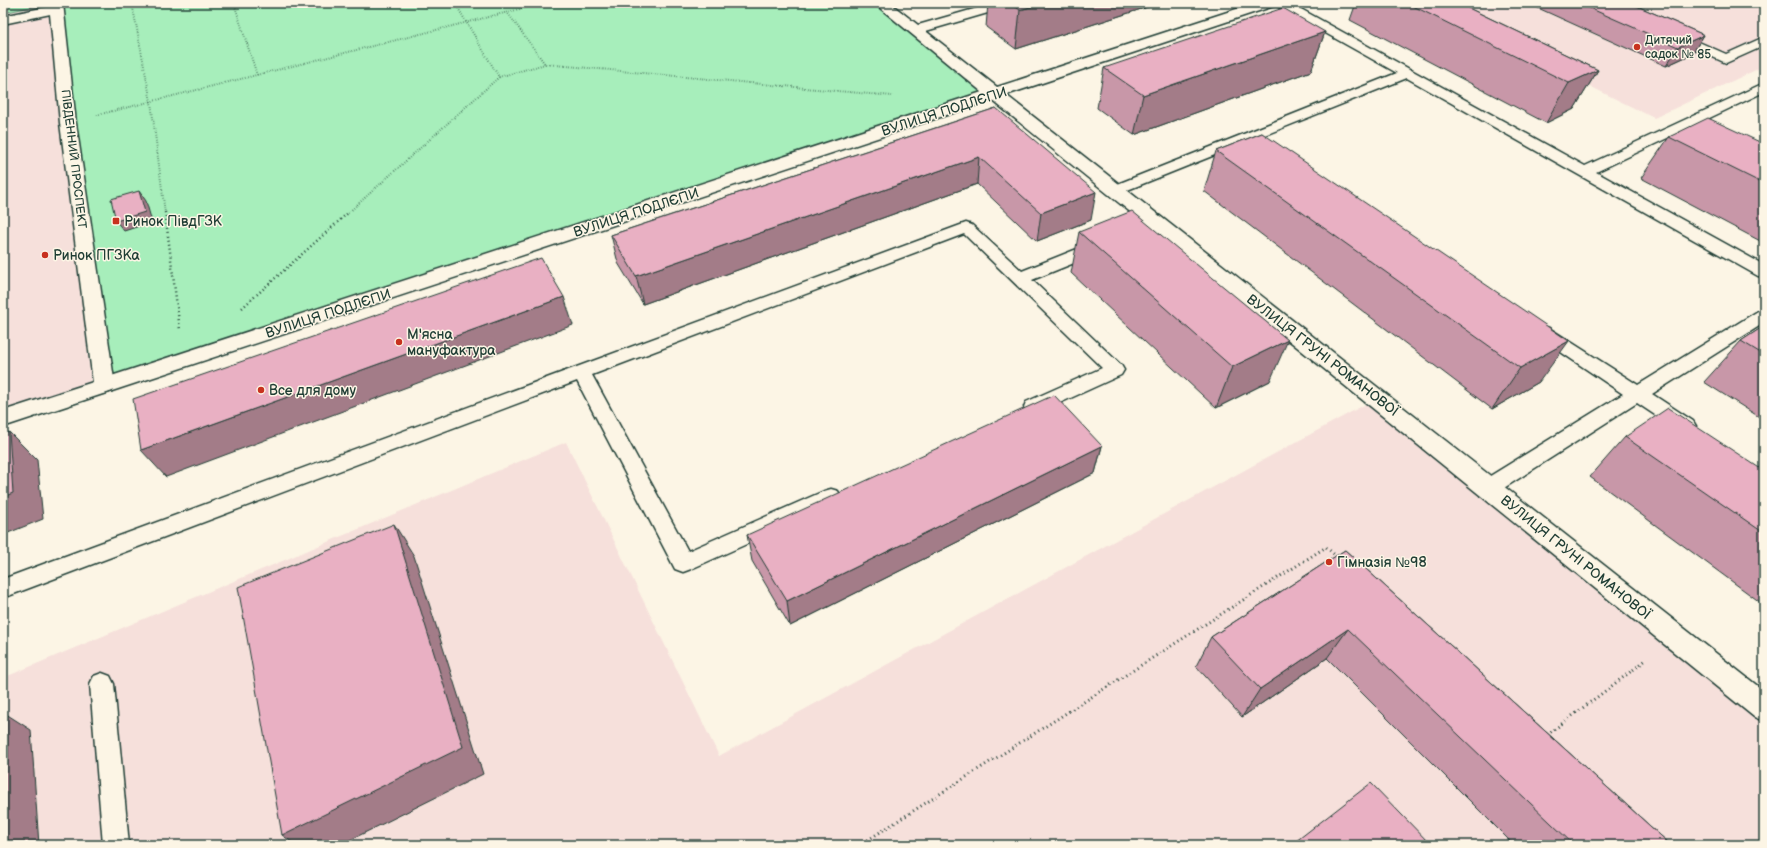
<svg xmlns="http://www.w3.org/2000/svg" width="1767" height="848" viewBox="0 0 1767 848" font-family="'Balsamiq Sans',sans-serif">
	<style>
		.built { fill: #f6e0db }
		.green { fill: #a7eebb; stroke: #639678 }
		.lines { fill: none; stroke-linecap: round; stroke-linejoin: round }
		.lane-casing { stroke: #1f3d34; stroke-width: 3 }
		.street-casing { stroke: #1f3d34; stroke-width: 3 }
		.secondary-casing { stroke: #1f3d34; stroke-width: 3 }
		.path-far2 { stroke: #1f3d34; stroke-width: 2; stroke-dasharray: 0.5 2; stroke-linecap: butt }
		.path-far1 { stroke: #1f3d34; stroke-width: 2.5; stroke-dasharray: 1 3; stroke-linecap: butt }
		.path { stroke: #1f3d34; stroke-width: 3; stroke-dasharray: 1 3.5; stroke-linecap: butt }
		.lane { fill: #fcf5e5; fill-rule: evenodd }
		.street { fill: #fcf5e5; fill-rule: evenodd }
		.secondary { fill: #fcf5e5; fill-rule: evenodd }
		.wall { fill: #c897a8; stroke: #1f3d34 }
		.shaded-wall { fill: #a37b88; stroke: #1f3d34 }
		.building { fill: #e9b0c3; stroke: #1f3d34 }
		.poi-dot { fill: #c8321e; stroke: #fcf5e5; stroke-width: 1.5 }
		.labels { text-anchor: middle; stroke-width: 3; stroke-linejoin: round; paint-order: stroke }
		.far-poi-label { font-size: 12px; fill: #1f3d34; stroke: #fcf5e5; text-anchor: start }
		.far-street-label { font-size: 12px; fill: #1f3d34; stroke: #fcf5e5 }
		.street-label { font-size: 14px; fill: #1f3d34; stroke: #fcf5e5 }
		.poi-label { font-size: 14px; fill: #1f3d34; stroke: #fcf5e5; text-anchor: start }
	</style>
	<rect width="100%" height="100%" fill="#fcf5e5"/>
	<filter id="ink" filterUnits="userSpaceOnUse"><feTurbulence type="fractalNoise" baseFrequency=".025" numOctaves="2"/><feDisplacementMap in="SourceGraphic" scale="8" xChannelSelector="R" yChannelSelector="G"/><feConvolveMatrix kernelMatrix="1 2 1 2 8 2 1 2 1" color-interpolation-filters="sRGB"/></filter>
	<g filter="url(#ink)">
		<g class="built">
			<polygon points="48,3 57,3 104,386 3,419 3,13"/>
			<polygon points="1422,3 1764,3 1764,66 1654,118"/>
			<polygon points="1377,398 1764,708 1764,845 3,845 3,678 566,442 719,756"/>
		</g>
		<g class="green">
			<polygon points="3,3 48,3 3,13"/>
			<polygon points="57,3 881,3 995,94 104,386"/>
		</g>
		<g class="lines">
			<g class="lane-casing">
				<g id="lane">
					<polygon points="995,3 1014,3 1012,6 919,33 911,33 909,30 911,27"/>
					<polygon points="1275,3 1290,3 1585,166 1764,83 1764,92 1596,172 1764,265 1764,277 1758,276 1407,78 1120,193 1115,195 1110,193 1107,190 1110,187 1397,73 1277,6"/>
					<polygon points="56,5 60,6 62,9 60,12 3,24 3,16"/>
					<polygon points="1674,31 1726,54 1764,37 1764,46 1726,63 1670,38 1668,35 1670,32"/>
					<polygon points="966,223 972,225 1022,271 1092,243 1098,242 1104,243 1106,247 1104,251 1032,280 1121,365 1124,370 1121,375 1040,412 1033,414 1026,412 1024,407 1026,402 1102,368 964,234 592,375 688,551 824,491 831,489 838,491 841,497 838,503 691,569 683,572 675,569 577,381 3,598 3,579"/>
					<polygon points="1764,309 1764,323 1652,394 1693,421 1696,426 1693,431 1686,433 1679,431 1637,403 1496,493 1489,495 1482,493 1479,487 1482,481 1623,394 1537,336 1534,332 1537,328 1543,326 1549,328 1638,385 1758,311"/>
					<polygon points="102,673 110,676 114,684 129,845 103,845 90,684 94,676"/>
				</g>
			</g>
			<g class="street-casing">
				<polygon id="street" points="874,3 890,3 997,87 1255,3 1276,3 1274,6 1006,95 1764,691 1764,721 1754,717 992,100 112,391 104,394 96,391 93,386 96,381 982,92"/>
			</g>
			<g class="secondary-casing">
				<polygon id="secondary" points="49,3 63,3 76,123 115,386 112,391 3,427 3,411 93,382 60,123"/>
			</g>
			<g class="path-far2">
				<polyline points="132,3 151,102 165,213"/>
				<polyline points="234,3 257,75"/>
				<polyline points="507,12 545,64 892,96"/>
				<polyline points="499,77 545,64"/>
				<polyline points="97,115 544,3"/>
				<polyline points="348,213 499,77 455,3"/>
			</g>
			<g class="path-far1">
				<polyline points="165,212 180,330"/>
				<polyline points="242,308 349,212"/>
			</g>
			<g class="path">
				<polyline points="1547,735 1646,660"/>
				<polyline points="860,845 1326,547 1337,557"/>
			</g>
			<use href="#lane" class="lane"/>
			<use href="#street" class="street"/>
			<use href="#secondary" class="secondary"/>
		</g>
		<g class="wall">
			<polygon points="988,3 1160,3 1016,49 986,27"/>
			<polygon points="1356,3 1458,3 1598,70 1574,109 1546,123 1350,20"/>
			<polygon points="1527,3 1630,3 1704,35 1692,54 1666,66"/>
			<polygon points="1325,32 1311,71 1134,135 1097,108 1104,68"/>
			<polygon points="996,108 1091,220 1037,241 977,184 643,304 618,263 611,235"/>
			<polygon points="1262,133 1539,382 1492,409 1204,191 1216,151"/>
			<polygon points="1669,137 1764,144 1764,243 1641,178"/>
			<polygon points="1079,232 1270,381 1216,408 1071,273"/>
			<polygon points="1764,326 1764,420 1704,382 1741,341"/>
			<polygon points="1625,437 1764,471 1764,605 1590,477"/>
			<polygon points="1102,446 1095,473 790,626 752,561 747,535"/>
			<polygon points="1345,550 1671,845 1514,845 1327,658 1242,717 1196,666 1211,637"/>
		</g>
		<g class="shaded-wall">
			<polygon points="1044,3 1160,3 1016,49 1020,10"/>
			<polygon points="1325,32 1311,71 1134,135 1143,95"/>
			<polygon points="1704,35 1692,54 1666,66 1678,47"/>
			<polygon points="1598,70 1574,109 1546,123 1569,83"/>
			<polygon points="979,157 977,184 643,304 636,276"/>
			<polygon points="139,191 146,201 152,222 124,231 116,221"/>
			<polygon points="1096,192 1091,220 1037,241 1041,213"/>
			<polygon points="564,297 573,325 166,477 141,450"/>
			<polygon points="1288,340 1270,381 1216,408 1232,367"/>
			<polygon points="1569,341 1539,382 1492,409 1520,368"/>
			<polygon points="9,432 37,460 43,519 3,535 3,497"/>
			<polygon points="1102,446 1095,473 790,626 787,601"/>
			<polygon points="394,524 414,556 483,774 340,845 296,845 282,835"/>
			<polygon points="1348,629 1327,658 1242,717 1260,689"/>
			<polygon points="3,712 31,730 39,845 3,845"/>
		</g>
		<g class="building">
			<polygon points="1010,3 1044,3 1020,10"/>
			<polygon points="1407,3 1458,3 1598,70 1569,83"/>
			<polygon points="1578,3 1630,3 1704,35 1678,47"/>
			<polygon points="1283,8 1325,32 1143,95 1104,68"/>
			<polygon points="996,108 1096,192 1041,213 979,157 636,276 611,235"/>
			<polygon points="1708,118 1764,144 1764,184 1669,137"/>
			<polygon points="1262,133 1569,341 1520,368 1216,151"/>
			<polygon points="139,191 145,212 116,221 111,199"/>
			<polygon points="1132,211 1288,340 1232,367 1079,232"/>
			<polygon points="541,258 564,297 141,450 133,399"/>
			<polygon points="1764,326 1764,355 1741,341"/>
			<polygon points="1054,395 1102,446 787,601 747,535"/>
			<polygon points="1668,408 1764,471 1764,533 1625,437"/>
			<polygon points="9,432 13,493 3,497 3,434"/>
			<polygon points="394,524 463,747 282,835 238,587"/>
			<polygon points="1345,550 1671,845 1574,845 1348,629 1260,689 1211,637"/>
			<polygon points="1371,783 1431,845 1291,845"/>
		</g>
	</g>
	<g class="poi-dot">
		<circle cx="1637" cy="47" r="4"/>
		<rect x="112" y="217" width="8" height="8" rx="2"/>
		<circle cx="45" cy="255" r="4"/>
		<circle cx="399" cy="342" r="4"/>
		<circle cx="261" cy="390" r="4"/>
		<circle cx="1329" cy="562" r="4"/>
	</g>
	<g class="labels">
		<g class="far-poi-label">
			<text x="1645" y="44">Дитячий<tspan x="1645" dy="14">садок № 85</tspan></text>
		</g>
		<g class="far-street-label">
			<text transform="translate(74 159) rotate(83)" y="4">ПІВДЕННИЙ ПРОСПЕКТ</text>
		</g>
		<g class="street-label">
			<text transform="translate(944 111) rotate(-18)" y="5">ВУЛИЦЯ ПОДЛЄПИ</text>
			<text transform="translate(636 212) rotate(-18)" y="5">ВУЛИЦЯ ПОДЛЄПИ</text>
			<text transform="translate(328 313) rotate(-18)" y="5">ВУЛИЦЯ ПОДЛЄПИ</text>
			<text transform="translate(1323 355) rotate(38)" y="5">ВУЛИЦЯ ГРУНІ РОМАНОВОЇ</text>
			<text transform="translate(1576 557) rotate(39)" y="5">ВУЛИЦЯ ГРУНІ РОМАНОВОЇ</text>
		</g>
		<g class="poi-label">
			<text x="124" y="226">Ринок ПівдГЗК</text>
			<text x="53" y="260">Ринок ПГЗКа</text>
			<text x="407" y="339">М'ясна<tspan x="407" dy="16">мануфактура</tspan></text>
			<text x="269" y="395">Все для дому</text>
			<text x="1337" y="567">Гімназія №98</text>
		</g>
	</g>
	<rect width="1767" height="848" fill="none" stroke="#fcf5e5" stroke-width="16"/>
	<rect x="8" y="8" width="1751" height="832" fill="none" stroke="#1f3d34" stroke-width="1.5" filter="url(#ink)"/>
</svg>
